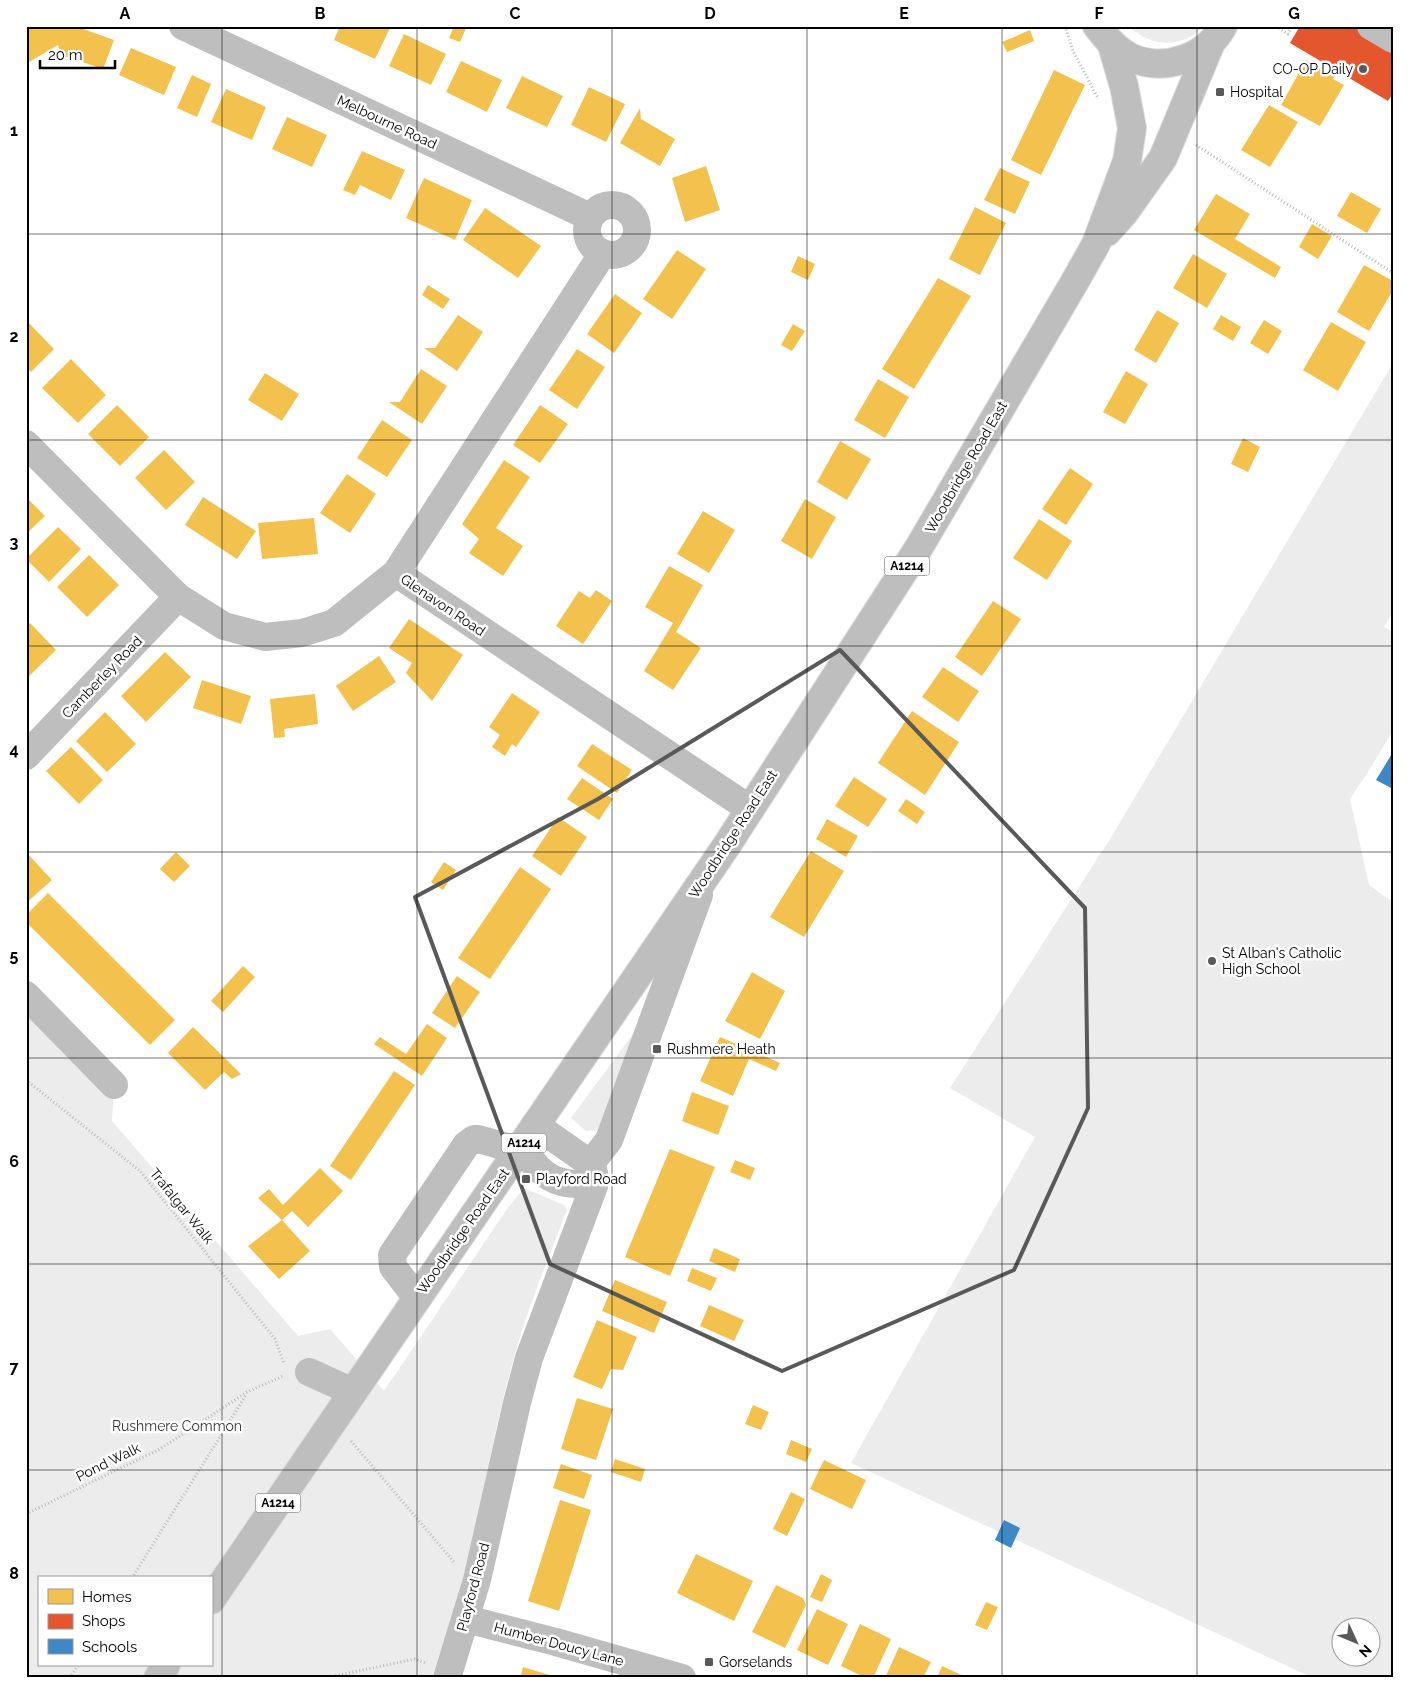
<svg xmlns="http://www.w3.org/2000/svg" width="1419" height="1704" viewBox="0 0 1419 1704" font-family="Raleway,sans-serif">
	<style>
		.green { fill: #ececec; fill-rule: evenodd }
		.homes { fill: #f2c14e }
		.shops { fill: #e4572e }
		.schools { fill: #3f88c5 }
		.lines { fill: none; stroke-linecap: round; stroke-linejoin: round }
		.major-casing { stroke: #dbdbdb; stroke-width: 30 }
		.path { stroke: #b9b9b9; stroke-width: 3; stroke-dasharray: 1 2.5; stroke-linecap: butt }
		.minor { stroke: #bebebe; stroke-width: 28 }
		.major { stroke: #bebebe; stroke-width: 28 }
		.marked { fill: none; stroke: #595959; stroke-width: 4; stroke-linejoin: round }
		.grid { fill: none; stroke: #000; stroke-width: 1; stroke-opacity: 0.55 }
		.poi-dot { fill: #595959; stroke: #fff; stroke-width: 2 }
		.labels { text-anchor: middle; stroke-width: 5; stroke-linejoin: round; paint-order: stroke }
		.shield { fill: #fff; stroke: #4c4c4c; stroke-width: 1 }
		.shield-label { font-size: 12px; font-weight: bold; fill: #000 }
		.poi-label { font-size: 14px; fill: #000; stroke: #fff; text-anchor: start }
		.street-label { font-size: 14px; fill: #000; stroke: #fff }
		.park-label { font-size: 14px; fill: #333; stroke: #fff }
		.neatline { fill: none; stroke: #000; stroke-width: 2 }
		.grid-label { font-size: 16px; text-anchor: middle; font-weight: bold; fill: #000 }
	</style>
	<rect width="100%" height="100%" fill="#fff"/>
	<g class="green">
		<path d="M1128,26H1205C1181,49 1152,48 1128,26Z"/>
		<path d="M1393,363V612L1384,627L1393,632V731L1366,775L1350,799L1369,885L1393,902V1678H1313L851,1463L1035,1137L950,1088L1113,834ZM1342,1626H1372V1656H1342Z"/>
		<path d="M26,995L114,1085L112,1121L298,1336L330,1329L384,1391L507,1209L524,1188L564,1205L567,1210C548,1260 527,1309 513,1361C493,1432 482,1505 464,1576C455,1611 443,1644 432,1678H26ZM39,1578H211V1665H39Z"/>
		<polygon points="636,1030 601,1124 597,1130 586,1131 571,1118"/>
	</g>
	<g class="homes">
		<polygon points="26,26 75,26 114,40 103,69 61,55 58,45 29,62 26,57"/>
		<polygon points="340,26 386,26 390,28 375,59 334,40"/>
		<polygon points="454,26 467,26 460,42 449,38"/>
		<polygon points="1030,30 1034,41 1007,52 1002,42"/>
		<polygon points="404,34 446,54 431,85 389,66"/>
		<polygon points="131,48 176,67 164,95 119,75"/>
		<polygon points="1306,60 1335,76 1333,79 1344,85 1320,126 1281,105"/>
		<polygon points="461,61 502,80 487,112 446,92"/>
		<polygon points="1054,70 1085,85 1041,175 1011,160"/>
		<polygon points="192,75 211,84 197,117 177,108"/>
		<polygon points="522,76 563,96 547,127 506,108"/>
		<polygon points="589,87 625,104 606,142 571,125"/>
		<polygon points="226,89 266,107 252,140 211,122"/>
		<polygon points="1269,105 1298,122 1270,167 1241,150"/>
		<polygon points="640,108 641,119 675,139 660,166 620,143"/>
		<polygon points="287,117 327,135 312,167 272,149"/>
		<polygon points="362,151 405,170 391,200 360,185 355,195 343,190"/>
		<polygon points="706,166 720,210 685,222 672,178"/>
		<polygon points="1000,168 1030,182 1015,214 984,200"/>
		<polygon points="424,178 472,200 455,240 406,218"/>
		<polygon points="1351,192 1381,209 1367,233 1337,216"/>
		<polygon points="1216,194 1250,214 1235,239 1281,267 1275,278 1194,230"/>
		<polygon points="975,207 1006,223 980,275 949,259"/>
		<polygon points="485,208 541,246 518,278 463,240"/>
		<polygon points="1312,224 1332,236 1318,259 1299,247"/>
		<polygon points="677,250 706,269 672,319 643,299"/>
		<polygon points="1193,254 1227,274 1207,308 1173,288"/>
		<polygon points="798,256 815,264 808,280 791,272"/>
		<polygon points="1364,265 1393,281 1393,290 1369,331 1337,312"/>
		<polygon points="938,278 971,296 914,389 882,369"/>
		<polygon points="428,285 450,299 443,309 422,295"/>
		<polygon points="615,294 642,313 614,353 587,334"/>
		<polygon points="1157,310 1179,323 1156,363 1134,350"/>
		<polygon points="458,315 483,332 457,371 424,348 435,348"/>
		<polygon points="1221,315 1241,327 1233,341 1213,329"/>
		<polygon points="26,320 54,349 31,372 26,367"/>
		<polygon points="1264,320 1282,331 1268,354 1250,343"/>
		<polygon points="1331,322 1366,342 1338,391 1303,370"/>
		<polygon points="793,324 805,331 792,351 781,345"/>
		<polygon points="577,349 605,367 577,409 549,390"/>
		<polygon points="71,359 106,395 78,423 42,388"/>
		<polygon points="421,369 447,386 422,424 389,402 400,402"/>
		<polygon points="1126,371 1148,384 1125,424 1103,412"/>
		<polygon points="265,373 299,394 282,421 248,400"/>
		<polygon points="878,379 909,397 885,438 854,420"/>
		<polygon points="117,405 149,437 120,466 88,434"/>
		<polygon points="540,405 568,424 540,463 513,445"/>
		<polygon points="382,420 412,440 387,477 357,458"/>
		<polygon points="1243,438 1260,447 1248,472 1231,464"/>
		<polygon points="840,441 871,459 847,500 817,482"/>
		<polygon points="164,450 195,482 166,510 135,478"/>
		<polygon points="504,460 530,477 496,528 523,546 503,576 469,553 479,539 462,524"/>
		<polygon points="1070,468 1093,484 1066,525 1042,509"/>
		<polygon points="347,474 376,494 350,533 320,513"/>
		<polygon points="26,497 45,516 26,534"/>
		<polygon points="203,497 256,531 237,559 185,525"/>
		<polygon points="805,499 836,517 812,559 781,541"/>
		<polygon points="703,511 735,530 709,573 677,554"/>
		<polygon points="314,518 318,554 262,559 258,523"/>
		<polygon points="1039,519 1072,541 1047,580 1013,558"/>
		<polygon points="58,527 81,549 49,582 26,559"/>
		<polygon points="89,555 119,585 87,617 57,587"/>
		<polygon points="669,566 703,585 676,632 701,648 673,690 644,671 673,623 645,607"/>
		<polygon points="596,590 612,601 583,644 556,626 579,591 590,598"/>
		<polygon points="993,601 1021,619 982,676 955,657"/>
		<polygon points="409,619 463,655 432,701 406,673 412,663 389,648"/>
		<polygon points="30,623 56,650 26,679 26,626"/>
		<polygon points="165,652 191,677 146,722 121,696"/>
		<polygon points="379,656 396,682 353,711 336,686"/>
		<polygon points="943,667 979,691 958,722 922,697"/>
		<polygon points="202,680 251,696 241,724 193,708"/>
		<polygon points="512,693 540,712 516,747 512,744 505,756 492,747 500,735 489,727"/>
		<polygon points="315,694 318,724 284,729 285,737 274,738 270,699"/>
		<polygon points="912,711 959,742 925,795 878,763"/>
		<polygon points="105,712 136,744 107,772 76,741"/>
		<polygon points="592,744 632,770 617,793 577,766"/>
		<polygon points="71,747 103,780 79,804 46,771"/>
		<polygon points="854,777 887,799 868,827 835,806"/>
		<polygon points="582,778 613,799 599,820 567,799"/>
		<polygon points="906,799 925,812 917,824 898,811"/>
		<polygon points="558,817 587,837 561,876 532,856"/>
		<polygon points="827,819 858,836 846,857 816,839"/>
		<polygon points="811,851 844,871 804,937 770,917"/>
		<polygon points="26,852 52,880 26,903"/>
		<polygon points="176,852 190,866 174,882 160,869"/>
		<polygon points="444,862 456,870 443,890 431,882"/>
		<polygon points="520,867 551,889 490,979 458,958"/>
		<polygon points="48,893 175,1020 150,1045 26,922 26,915"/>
		<polygon points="243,966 255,977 223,1012 211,1001"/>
		<polygon points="752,972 785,991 760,1039 725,1021"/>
		<polygon points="457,976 480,992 455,1028 432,1013"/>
		<polygon points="427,1024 447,1038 422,1076 374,1044 380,1037 406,1054"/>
		<polygon points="193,1027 241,1074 232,1079 224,1072 205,1090 168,1053"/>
		<polygon points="720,1037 780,1063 776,1071 749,1059 733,1096 700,1081"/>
		<polygon points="394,1071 415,1085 351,1180 330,1166"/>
		<polygon points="692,1092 729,1106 718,1135 682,1121"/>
		<polygon points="670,1149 715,1167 670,1276 625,1257"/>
		<polygon points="735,1160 755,1168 750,1180 730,1172"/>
		<polygon points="320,1168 343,1191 308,1227 292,1211 282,1220 310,1251 279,1279 248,1246 282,1220 258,1198 269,1189 283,1205"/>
		<polygon points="714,1248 740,1259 735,1272 709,1261"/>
		<polygon points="692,1268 717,1278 711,1291 687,1281"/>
		<polygon points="615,1280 667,1302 654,1333 602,1311"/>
		<polygon points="709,1305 744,1320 734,1341 700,1326"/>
		<polygon points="597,1320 637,1337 623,1370 611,1369 602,1389 573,1377"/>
		<polygon points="577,1398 613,1409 596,1460 561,1449"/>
		<polygon points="753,1405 769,1412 761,1430 745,1424"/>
		<polygon points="791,1440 812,1449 806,1462 786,1454"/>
		<polygon points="615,1459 645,1469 641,1482 611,1472"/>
		<polygon points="824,1460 866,1480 852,1509 810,1489"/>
		<polygon points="561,1464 592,1475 584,1499 553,1488"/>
		<polygon points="791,1492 805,1499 787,1536 773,1529"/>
		<polygon points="560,1500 591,1510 559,1611 528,1601"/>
		<polygon points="696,1554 753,1581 734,1621 677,1593"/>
		<polygon points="821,1574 832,1580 822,1602 810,1597"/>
		<polygon points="776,1585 803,1598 806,1605 785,1648 752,1632"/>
		<polygon points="986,1602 998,1607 987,1630 975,1625"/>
		<polygon points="817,1609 848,1624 828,1665 797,1650"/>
		<polygon points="860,1624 891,1639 873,1678 866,1678 841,1666"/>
		<polygon points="899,1647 931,1662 923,1678 885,1678"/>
		<polygon points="942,1666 968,1678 937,1678"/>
		<polygon points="523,1667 553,1676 552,1678 520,1678"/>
	</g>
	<polygon class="shops" points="1300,26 1361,26 1393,45 1393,93 1388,101 1290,43"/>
	<g class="schools">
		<polygon points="1393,752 1393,789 1376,780"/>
		<polygon points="1004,1520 1020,1528 1011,1548 995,1540"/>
	</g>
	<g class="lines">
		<g class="major-casing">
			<g id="major">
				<path d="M1097,26C1107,39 1117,51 1132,58C1165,72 1206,58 1223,26"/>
				<polyline points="1107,232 1124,213 1163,158 1210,45"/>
				<polyline points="211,1600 727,845 918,549 1074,283 1096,244 1127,161 1132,128 1124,86 1112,45"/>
				<polyline points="158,1678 166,1665"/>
			</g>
		</g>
		<g class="path">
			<polyline points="1065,26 1073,51 1098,98"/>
			<polyline points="1276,26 1288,34 1292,26"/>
			<polyline points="1196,145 1393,273"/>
			<polyline points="26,1080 140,1171 275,1339 284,1364"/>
			<polyline points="351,1441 454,1562"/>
			<polyline points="26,1514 160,1449 247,1392 283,1376"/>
			<polyline points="132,1578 246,1395"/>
			<polyline points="70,1678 78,1665"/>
			<polyline points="325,1678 415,1659 425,1663"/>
		</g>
		<g class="minor">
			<polyline points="183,26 590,217"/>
			<polyline points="1371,26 1393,39"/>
			<circle cx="612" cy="230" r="25"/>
			<polyline points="26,444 178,597 224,626 265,637 302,633 334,623 396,573 603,253"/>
			<polyline points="396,573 750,809"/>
			<polyline points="26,756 178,597"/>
			<polyline points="26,995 114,1085"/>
			<path d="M523,1144C528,1160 544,1178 562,1182C572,1185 583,1184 594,1184"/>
			<polyline points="588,1162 595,1158 609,1140 699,895"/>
			<polyline points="417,1298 393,1267 392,1255 466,1145 474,1139 478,1139 518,1150"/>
			<polyline points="309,1372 353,1392"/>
			<polyline points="466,1619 556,1642 682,1678"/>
			<polyline points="447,1678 477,1580 517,1403 529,1358 594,1186 595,1178 593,1169 588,1162 535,1125"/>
		</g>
		<use href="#major" class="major"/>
	</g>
	<path class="marked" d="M840,650L1085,908L1088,1108L1014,1270L782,1371L550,1264L415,897L598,799Z"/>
	<path class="grid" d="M222,26V1678M417,26V1678M612,26V1678M807,26V1678M1002,26V1678M1197,26V1678M26,234H1393M26,440H1393M26,646H1393M26,852H1393M26,1058H1393M26,1264H1393M26,1470H1393"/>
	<g class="poi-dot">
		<circle cx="1363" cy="69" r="5"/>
		<rect x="1215" y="87" width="10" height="10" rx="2.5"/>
		<circle cx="1212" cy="961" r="5"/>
		<rect x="652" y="1044" width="10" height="10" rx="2.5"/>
		<rect x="521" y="1174" width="10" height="10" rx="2.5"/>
		<rect x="704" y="1657" width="10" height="10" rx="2.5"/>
	</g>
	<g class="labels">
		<g class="shield">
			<rect x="884.5" y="556.5" width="45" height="19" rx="4"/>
			<rect x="501.5" y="1133.5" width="45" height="19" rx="4"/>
			<rect x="255.5" y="1493.5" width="45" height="19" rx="4"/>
		</g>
		<g class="shield-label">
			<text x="907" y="570">A1214</text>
			<text x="524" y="1147">A1214</text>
			<text x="278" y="1507">A1214</text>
		</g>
		<g class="poi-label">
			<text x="1353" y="74" text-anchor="end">CO-OP Daily</text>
			<text x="1230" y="97">Hospital</text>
			<text x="1222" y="958">St Alban's Catholic<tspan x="1222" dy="16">High School</tspan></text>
			<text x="667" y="1054">Rushmere Heath</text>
			<text x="536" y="1184">Playford Road</text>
			<text x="719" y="1667">Gorselands</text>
		</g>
		<g class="street-label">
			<text transform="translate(387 122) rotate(25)" y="5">Melbourne Road</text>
			<text transform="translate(966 467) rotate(-60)" y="5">Woodbridge Road East</text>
			<text transform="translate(443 605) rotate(34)" y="5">Glenavon Road</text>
			<text transform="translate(102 677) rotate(-46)" y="5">Camberley Road</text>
			<text transform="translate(733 834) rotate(-57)" y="5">Woodbridge Road East</text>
			<text transform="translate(182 1206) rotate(51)" y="5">Trafalgar Walk</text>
			<text transform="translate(463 1231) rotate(-55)" y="5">Woodbridge Road East</text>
			<text transform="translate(108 1462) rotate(-26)" y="5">Pond Walk</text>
			<text transform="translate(473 1587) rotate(-75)" y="5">Playford Road</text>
			<text transform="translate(559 1644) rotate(15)" y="5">Humber Doucy Lane</text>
		</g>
		<g class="park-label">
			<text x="177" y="1431">Rushmere Common</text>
		</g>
	</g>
	<rect width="1419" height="1704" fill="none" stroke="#ffffff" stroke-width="55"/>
	<rect x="38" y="1576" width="175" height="90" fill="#ffffff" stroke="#999999"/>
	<rect x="48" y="1589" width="25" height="15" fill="#f2c14e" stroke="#999999"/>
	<text x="82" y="1602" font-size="15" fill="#000000">Homes</text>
	<rect x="48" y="1614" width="25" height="15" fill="#e4572e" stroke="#999999"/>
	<text x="82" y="1626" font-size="15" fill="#000000">Shops</text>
	<rect x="48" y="1639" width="25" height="15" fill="#3f88c5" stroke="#999999"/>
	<text x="82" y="1652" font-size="15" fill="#000000">Schools</text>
	<g transform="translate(1356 1642) rotate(134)"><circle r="24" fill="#ffffff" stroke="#999999"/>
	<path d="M0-4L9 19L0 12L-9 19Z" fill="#595959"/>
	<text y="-8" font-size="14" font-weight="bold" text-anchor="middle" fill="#000000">N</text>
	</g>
	<path d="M40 60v8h75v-8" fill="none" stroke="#000000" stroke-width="2.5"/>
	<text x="48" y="60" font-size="15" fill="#000000" stroke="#ffffff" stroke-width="4" paint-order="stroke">20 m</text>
	<rect x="28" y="28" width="1364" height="1648" class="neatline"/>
	<g class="grid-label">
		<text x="125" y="19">A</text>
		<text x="320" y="19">B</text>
		<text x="515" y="19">C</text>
		<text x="710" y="19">D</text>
		<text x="904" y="19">E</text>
		<text x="1099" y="19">F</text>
		<text x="1294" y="19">G</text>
		<text x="14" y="136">1</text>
		<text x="14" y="342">2</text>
		<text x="14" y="548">3</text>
		<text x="14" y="755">4</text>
		<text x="14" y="961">5</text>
		<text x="14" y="1167">6</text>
		<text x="14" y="1373">7</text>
		<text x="14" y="1579">8</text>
	</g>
</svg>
